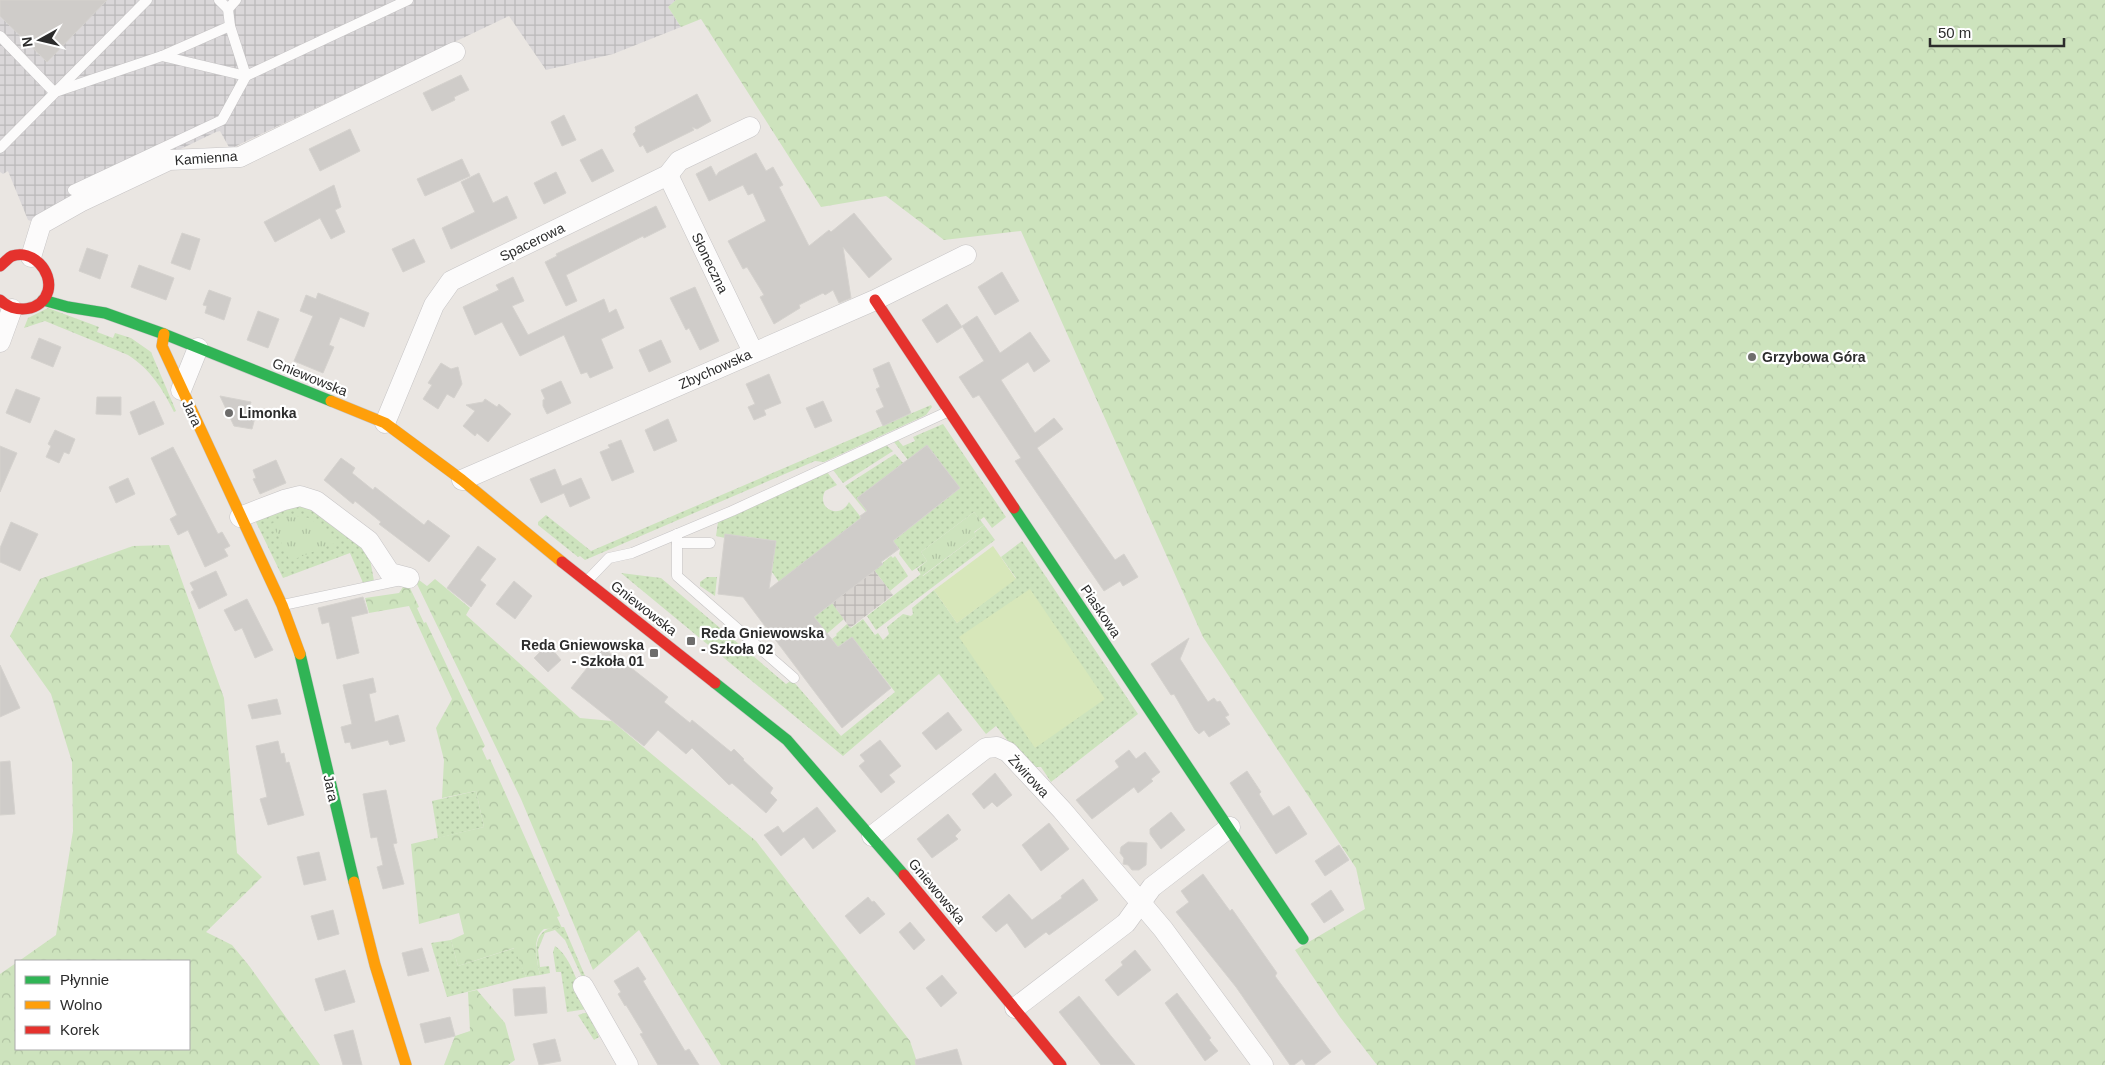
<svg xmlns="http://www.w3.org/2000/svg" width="2105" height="1065" viewBox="0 0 2105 1065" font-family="Helvetica,sans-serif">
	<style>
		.industrial { fill: url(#industrial-grid) }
		.grass { fill: url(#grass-dots) }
		.forest { fill: url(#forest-crowns) }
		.park { fill: url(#park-tufts) }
		.pitch { fill: #d7e7ba }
		.plaza { fill: url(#plaza-grid) }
		.building { fill: #cfccc9; stroke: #d5d2ce }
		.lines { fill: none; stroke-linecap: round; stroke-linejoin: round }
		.lane-casing { stroke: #c6c4c5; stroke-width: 11 }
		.street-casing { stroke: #c6c4c5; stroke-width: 21 }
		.fast-casing { stroke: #c6c4c5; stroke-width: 12 }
		.slow-casing { stroke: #c6c4c5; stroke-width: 12 }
		.jam-casing { stroke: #c6c4c5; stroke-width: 12 }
		.lane { stroke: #fcfbfb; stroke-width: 10 }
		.street { stroke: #fcfbfb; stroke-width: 20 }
		.fast { stroke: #30b455; stroke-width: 11 }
		.slow { stroke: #ff9f0a; stroke-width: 11 }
		.jam { stroke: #e5322d; stroke-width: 11 }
		.poi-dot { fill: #6e6d6c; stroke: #fff; stroke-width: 2 }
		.labels { text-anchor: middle; stroke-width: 4.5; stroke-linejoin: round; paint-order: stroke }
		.street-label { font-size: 14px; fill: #2c2c2c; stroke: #fff }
		.poi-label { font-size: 14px; font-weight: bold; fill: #2c2c2c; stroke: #fff; text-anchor: start }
	</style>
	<defs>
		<pattern id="industrial-grid" width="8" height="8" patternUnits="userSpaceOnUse" patternTransform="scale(1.25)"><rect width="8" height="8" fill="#dad7d9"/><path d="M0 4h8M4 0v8" fill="none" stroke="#bbb9ba"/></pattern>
		<pattern id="grass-dots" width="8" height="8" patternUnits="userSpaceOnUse" patternTransform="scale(1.25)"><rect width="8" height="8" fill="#cde3bd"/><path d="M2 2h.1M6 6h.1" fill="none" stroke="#b0c3a3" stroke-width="1.8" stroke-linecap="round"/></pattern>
		<pattern id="forest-crowns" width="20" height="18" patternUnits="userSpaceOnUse" patternTransform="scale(1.25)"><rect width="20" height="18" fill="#cde3bd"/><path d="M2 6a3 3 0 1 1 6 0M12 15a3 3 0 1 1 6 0" fill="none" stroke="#b0c3a3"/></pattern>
		<pattern id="park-tufts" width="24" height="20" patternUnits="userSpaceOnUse" patternTransform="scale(1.25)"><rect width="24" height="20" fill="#cde3bd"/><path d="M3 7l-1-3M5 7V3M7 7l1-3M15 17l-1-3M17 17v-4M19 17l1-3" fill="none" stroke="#b0c3a3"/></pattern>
		<pattern id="plaza-grid" width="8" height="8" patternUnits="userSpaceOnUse" patternTransform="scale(1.25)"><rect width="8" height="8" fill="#d8d4d0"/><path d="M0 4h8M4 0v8" fill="none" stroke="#bab6b3"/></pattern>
	</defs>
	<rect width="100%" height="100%" fill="#eae6e2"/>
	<polygon class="industrial" points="0,0 676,0 668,7 681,27 613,54 546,70 509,16 230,149 220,131 216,132 31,221 28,220 8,171 3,174 0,172"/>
	<g class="grass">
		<path d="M48,308L99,327L97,332L113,338L115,333L131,338L151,352L176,411L174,412C162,388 151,370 128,355L45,321L24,328L28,318Z"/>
		<polygon points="931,405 932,407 926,415 824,462 815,461 585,560 580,556 578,557 538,525 538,522 546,515 591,551"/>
		<polygon points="943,424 1006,517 992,528 984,517 980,520 974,512 921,552 927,561 912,571 899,554 900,550 893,541 960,488 927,445 908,460 894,442 898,440 903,446 915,441 913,437"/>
		<polygon points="886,445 893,451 843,483 833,470"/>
		<polygon points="895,454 903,463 858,498 867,511 866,512 845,486"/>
		<path d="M827,472L837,485L825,491C816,509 840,520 849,502L863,520L779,582L772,572L775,541L726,535L725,538L716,536L718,522Z"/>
		<polygon points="301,503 368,548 374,581 364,585 350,553 283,578 254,518"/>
		<polygon points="984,525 995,540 876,630 867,616 921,574 923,576 976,536 974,533"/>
		<polygon points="1022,541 1138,714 1051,782 1041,767 1029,767 996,726 986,734 939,674 843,756 621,573 661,578 786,684 792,680 841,736 895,692 852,637 838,647 832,639 837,635 836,634 847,624 851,628 863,619 875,635 878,633 883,640 889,634 887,627 903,614 911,616 913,614 912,608 934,590 957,623 1016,578 1001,557"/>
		<polygon points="891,556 893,558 895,556 908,576 890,591 874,570"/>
		<polygon points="707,577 717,577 715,596 700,586 700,582"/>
		<polygon points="832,603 844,619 822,638 809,621"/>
		<polygon points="476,791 484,827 438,838 432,801"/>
		<path d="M554,927H564L586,978L584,980L581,975L565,940L555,930L545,933L538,950L540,967L549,966L550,973L540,975C536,957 530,932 554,927Z"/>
		<polygon points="451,940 458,966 515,948 526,977 447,997 431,943"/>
		<path d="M555,946C571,956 581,992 587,1009L567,1012L561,972H556L553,952Z"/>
		<polygon points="588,1012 599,1037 594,1040 578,1015"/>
	</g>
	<g class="forest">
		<polygon points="676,0 2105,0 2105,1065 1377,1065 1340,1017 1295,950 1365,909 1356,868 1203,637 1021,231 944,240 886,196 821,207 701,19 681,27 668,7"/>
		<polygon points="169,545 224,698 237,853 262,877 206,932 232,945 250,967 320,1065 0,1065 0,974 16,963 16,1049 189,1049 189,961 19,961 56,935 73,831 72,762 51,694 10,636 40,579 133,546"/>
		<polygon points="435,579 470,608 466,615 580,718 612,721 756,841 910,1041 918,1065 721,1065 639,930 593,970 521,799 416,582 419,580 427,586"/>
		<path d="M405,584L409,586L419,607L417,608L424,623L426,622L485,746L482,749L487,760L490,759L560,916L557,917L562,928L544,929C531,939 537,961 540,975L526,977L514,948L458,966L451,940L464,934L459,913L419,924L411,844L484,827L476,791L442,798L444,760L436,728L452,699L409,606L369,613L365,598L399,593Z"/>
		<polygon points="477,990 505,1023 515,1060 508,1065 444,1065 455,1036 470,1031 468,992"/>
	</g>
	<g class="park">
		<polygon points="974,512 984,525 974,532 976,536 922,576 917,569 927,561 921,552"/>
		<polygon points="296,516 309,518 340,541 290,561 272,523"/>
	</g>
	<g class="pitch">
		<polygon points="993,546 1016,579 957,623 934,590"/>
		<polygon points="1030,589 1105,699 1035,748 959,637"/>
	</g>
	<polygon class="plaza" points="874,570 893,595 850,628 832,603"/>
	<g class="building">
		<polygon points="0,0 107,0 47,62 0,16"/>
		<polygon points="461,75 469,90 454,97 455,100 432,111 423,93"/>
		<polygon points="697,94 711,121 697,129 692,127 694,130 647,153 643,145 640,147 633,134 636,131 635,127"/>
		<polygon points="564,115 576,140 562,146 551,122"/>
		<polygon points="350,129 360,151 320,171 309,149"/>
		<polygon points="602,149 614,171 592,182 580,160"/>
		<polygon points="756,153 766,171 773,167 783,185 779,187 809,246 829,230 831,232 854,213 892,259 869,278 843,247 851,298 839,303 833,290 825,295 823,293 799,305 800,308 774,324 760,297 764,295 747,267 743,269 728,241 766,221 753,193 748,195 743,185 709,201 696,174 711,166 716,176 719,172"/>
		<polygon points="462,159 470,176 425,196 417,179"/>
		<polygon points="556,172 566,193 544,204 534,183"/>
		<polygon points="479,173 493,203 507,196 517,218 451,249 442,228 475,212 461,182"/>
		<polygon points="334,185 341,207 335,210 345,232 331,239 320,218 275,242 264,222"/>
		<polygon points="656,206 666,227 644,238 643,236 566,275 577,301 566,306 545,262 557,256 556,254"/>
		<polygon points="182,233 200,239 190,270 171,263"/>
		<polygon points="414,239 425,262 403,272 392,249"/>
		<polygon points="87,248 108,255 100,279 79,271"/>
		<polygon points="139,265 174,278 166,300 131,287"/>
		<polygon points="1002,272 1019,301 995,315 978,287"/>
		<polygon points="513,277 524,301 512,306 528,335 604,299 609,313 616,309 624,328 601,339 613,368 590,378 587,372 581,374 564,335 520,356 502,322 475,335 463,307 499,290 496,285"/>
		<polygon points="695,287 719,341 700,350 689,328 686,330 670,298"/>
		<polygon points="209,290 231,298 224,320 205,313 207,306 203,305"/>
		<polygon points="318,293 369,313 364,327 340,317 329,345 334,347 323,373 294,361 313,316 300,311 306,295 316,299"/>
		<polygon points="947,304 962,327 937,343 922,320"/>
		<polygon points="258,311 279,319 268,348 247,340"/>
		<polygon points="977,316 1000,353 1030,332 1050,361 1034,372 1028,362 1001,380 1035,433 1054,418 1063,429 1037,448 1115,560 1124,554 1138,577 1123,586 1120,581 1104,591 1015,461 1021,458 979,395 973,398 959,377 984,361 962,326"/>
		<polygon points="39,338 61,347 53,367 31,358"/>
		<polygon points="661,340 671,362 649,372 639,350"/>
		<polygon points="889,362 911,413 883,426 876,411 884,407 876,389 880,387 873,369"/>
		<polygon points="441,363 451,369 458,367 462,384 454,398 447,394 438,409 423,399 432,385 428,383"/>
		<polygon points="769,374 781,403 764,410 766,415 754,420 748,407 755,404 746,384"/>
		<polygon points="561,381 571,403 547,414 543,406 543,400 545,399 541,390"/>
		<polygon points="16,389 40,398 30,423 6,413"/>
		<polygon points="220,396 251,402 248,413 256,414 252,429 234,426"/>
		<polygon points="97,397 121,397 121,415 96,414"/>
		<polygon points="485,399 497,407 499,404 511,414 488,442 477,433 475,436 463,426 475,411 466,405 483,402"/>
		<polygon points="154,401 164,424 139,435 130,412"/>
		<polygon points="823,401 832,421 815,428 806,408"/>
		<polygon points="668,419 677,441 654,451 645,430"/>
		<polygon points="55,430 75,439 69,454 64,452 59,463 46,457 51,446 48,444"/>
		<polygon points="621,440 634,472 612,481 600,452 610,448 608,445"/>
		<polygon points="927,445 960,488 893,541 899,549 881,562 883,564 814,617 838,647 852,637 891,688 842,728 743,597 718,594 725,534 776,541 769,589 861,518 860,516 867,511 857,498"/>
		<polygon points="0,446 17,453 0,492"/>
		<polygon points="173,447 218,534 222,532 230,546 224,549 228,556 205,567 188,530 178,535 170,519 177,515 151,458"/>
		<polygon points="341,458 355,468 352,473 373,490 375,487 424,525 428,520 450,536 429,562 379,524 381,522 355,501 353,504 324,480"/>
		<polygon points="276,460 286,483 260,494 253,479 256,478 253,470"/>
		<polygon points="555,469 562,486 581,478 590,498 570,507 564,493 541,503 530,479"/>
		<polygon points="128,478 135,494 116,503 109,487"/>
		<polygon points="11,522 38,534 20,571 0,562 0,548"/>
		<polygon points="478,546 496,559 480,580 486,585 471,607 447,588"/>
		<polygon points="216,571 227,595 199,609 191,592 194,590 190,583"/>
		<polygon points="514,581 532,596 515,619 496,604"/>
		<polygon points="363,597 368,613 351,617 359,653 337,659 329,622 322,624 318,608"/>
		<polygon points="247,599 273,650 255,658 242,628 235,631 224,610"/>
		<polygon points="1189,638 1180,659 1208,702 1214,698 1217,702 1220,701 1229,715 1225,717 1230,724 1209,737 1204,730 1199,734 1195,730 1174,694 1171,695 1151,664"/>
		<polygon points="544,648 548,652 552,649 561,660 548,672 534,658"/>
		<polygon points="603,648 619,660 620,659 668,697 664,702 690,723 692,720 731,752 734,749 744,759 743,760 773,788 770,793 777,800 766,813 732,783 729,785 692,748 686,754 658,730 644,746 571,688"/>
		<polygon points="0,665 20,708 0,717"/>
		<polygon points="373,678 376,692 369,694 375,722 398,715 405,741 390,745 388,740 352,749 350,742 345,743 341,727 352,724 343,685"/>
		<polygon points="277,699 281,714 252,719 248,705"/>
		<polygon points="948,712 962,730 936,750 922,733"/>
		<polygon points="880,740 901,766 889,775 895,782 881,793 859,766 865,761 860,755"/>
		<polygon points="278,741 281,754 284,753 286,763 289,762 304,815 268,825 260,799 267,797 256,746"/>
		<polygon points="1129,750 1136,759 1145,752 1160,772 1151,779 1153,781 1138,793 1134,787 1092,819 1076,800 1119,767 1115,761"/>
		<polygon points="10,761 15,814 0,815 0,762"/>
		<polygon points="1247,771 1261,792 1259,794 1273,816 1289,806 1307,834 1276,854 1230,783"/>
		<polygon points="995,773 1012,795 997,807 992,802 984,809 972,794"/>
		<polygon points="386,790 397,843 393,844 404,884 383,889 377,867 383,865 377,837 371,838 363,794"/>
		<polygon points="817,807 836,831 813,849 804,837 781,856 764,835 778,826 783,833"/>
		<polygon points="1171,812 1185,830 1161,849 1150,834 1150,829"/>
		<polygon points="948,814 961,830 955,836 958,839 932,858 917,839"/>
		<polygon points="1049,823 1069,849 1041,871 1022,845"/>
		<polygon points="1128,842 1147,843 1146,865 1139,870 1132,870 1128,865 1123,864 1124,858 1120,853 1121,847"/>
		<polygon points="1339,845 1349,860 1325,876 1315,861"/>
		<polygon points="319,852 326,880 304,885 297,857"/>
		<polygon points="1203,874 1230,911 1232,909 1277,973 1275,976 1331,1052 1314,1065 1306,1065 1302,1059 1294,1065 1290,1065 1236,987 1176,912 1189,902 1181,891"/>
		<polygon points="1083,879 1098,900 1049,935 1046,932 1025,948 1007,923 996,932 982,917 1009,894 1032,920 1062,898 1061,896"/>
		<polygon points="1331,890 1344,910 1324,923 1311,904"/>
		<polygon points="868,897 872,902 874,901 885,914 860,934 845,916"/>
		<polygon points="333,910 339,934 318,940 311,916"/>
		<polygon points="910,922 925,940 914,950 899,932"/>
		<polygon points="422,948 429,971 408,976 402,953"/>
		<polygon points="1135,950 1151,970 1118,996 1105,980 1123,965 1121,962"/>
		<polygon points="638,967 646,979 643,981 685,1051 689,1049 699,1065 658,1065 640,1034 643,1033 626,1005 625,1006 618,994 621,992 614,981"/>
		<polygon points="345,970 355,1002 325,1011 315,979"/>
		<polygon points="942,975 957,993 941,1007 926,988"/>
		<polygon points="545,987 547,1013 515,1016 513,989"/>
		<polygon points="1177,993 1211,1038 1209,1040 1218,1051 1205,1061 1165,1003"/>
		<polygon points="1079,996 1111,1036 1135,1065 1101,1065 1059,1012"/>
		<polygon points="450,1017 455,1036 425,1043 420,1024"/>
		<polygon points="353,1030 362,1065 343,1065 334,1035"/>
		<polygon points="555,1039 561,1061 539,1065 533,1044"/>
		<polygon points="957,1049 962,1065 916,1065 915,1060"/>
	</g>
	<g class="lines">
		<g class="lane-casing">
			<g id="lane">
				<polyline points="219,0 228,9 230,26 246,76"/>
				<polyline points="228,9 236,0"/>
				<polyline points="0,36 54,92"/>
				<polyline points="162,56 246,76"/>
				<polyline points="58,91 162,56 230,26"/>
				<polyline points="0,148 147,0"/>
				<polyline points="73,190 222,120 246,76 408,0"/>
				<polyline points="677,534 677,576 794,678"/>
				<polyline points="677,543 710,543"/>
				<polyline points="587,581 609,558 632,553 732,511 947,412"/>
				<polyline points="283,605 401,580"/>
			</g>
		</g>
		<g class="street-casing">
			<g id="street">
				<polyline points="668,175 753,352"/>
				<polyline points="31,257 41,224 80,202 169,160 240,157 455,52"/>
				<polyline points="0,342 12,309"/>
				<polyline points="181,390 198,348"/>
				<polyline points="385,423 434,305 451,281 668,175 679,161 750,127"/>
				<polyline points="462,480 875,300 966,255"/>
				<polyline points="240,517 284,500 300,496 316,501 369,541 390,573 409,578"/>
				<polyline points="872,836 986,748 997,747 1008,752 1062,810 1163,929 1263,1065"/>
				<polyline points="583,986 628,1065"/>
				<polyline points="1015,1008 1126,923 1152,887 1230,827"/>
			</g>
		</g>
		<g class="fast-casing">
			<g id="fast">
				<polyline points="43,300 68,307 105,313 164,334 331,401"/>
				<polyline points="1014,508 1303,939"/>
				<polyline points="300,654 354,882"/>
				<polyline points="715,683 787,740 904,875"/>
			</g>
		</g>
		<g class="slow-casing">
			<g id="slow">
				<polyline points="164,334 162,346 282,605 300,654"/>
				<polyline points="331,401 385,423 462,480 562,562"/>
				<polyline points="354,882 375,965 406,1065"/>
			</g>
		</g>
		<g class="jam-casing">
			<g id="jam">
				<path d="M0,266C4,263 8,258 12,256C32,249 53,271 48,291C42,312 14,314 0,300"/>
				<polyline points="875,300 1014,508"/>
				<polyline points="562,562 715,683"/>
				<polyline points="904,875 1061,1065"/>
			</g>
		</g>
		<use href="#lane" class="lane"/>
		<use href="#street" class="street"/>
		<use href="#fast" class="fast"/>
		<use href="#slow" class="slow"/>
		<use href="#jam" class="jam"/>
	</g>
	<g class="poi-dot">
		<circle cx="1752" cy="357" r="5"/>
		<circle cx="229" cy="413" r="5"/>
		<rect x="686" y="636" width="10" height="10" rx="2.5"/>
		<rect x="649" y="648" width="10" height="10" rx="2.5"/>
	</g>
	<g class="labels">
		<g class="street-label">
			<text transform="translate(206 158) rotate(-4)" y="5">Kamienna</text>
			<text transform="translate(532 242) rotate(-26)" y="5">Spacerowa</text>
			<text transform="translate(710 263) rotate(64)" y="5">Słoneczna</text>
			<text transform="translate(715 369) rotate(-24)" y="5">Zbychowska</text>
			<text transform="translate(310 377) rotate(22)" y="5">Gniewowska</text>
			<text transform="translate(192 413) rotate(65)" y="5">Jara</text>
			<text transform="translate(644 608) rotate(38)" y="5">Gniewowska</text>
			<text transform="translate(1101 611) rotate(56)" y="5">Piaskowa</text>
			<text transform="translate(1029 776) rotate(47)" y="5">Żwirowa</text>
			<text transform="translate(331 788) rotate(78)" y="5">Jara</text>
			<text transform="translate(937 891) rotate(50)" y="5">Gniewowska</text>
		</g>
		<g class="poi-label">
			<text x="1762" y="362">Grzybowa Góra</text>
			<text x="239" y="418">Limonka</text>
			<text x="701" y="638">Reda Gniewowska<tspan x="701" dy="16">- Szkoła 02</tspan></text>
			<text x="644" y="650" text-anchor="end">Reda Gniewowska<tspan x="644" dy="16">- Szkoła 01</tspan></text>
		</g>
	</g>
	<rect x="15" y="960" width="175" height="90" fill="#ffffff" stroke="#ababab"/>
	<rect x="25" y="976" width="25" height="8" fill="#30b455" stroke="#ababab"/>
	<text x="60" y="985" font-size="15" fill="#2c2c2c">Płynnie</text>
	<rect x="25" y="1001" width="25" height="8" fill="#ff9f0a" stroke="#ababab"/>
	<text x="60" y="1010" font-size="15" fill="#2c2c2c">Wolno</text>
	<rect x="25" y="1026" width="25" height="8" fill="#e5322d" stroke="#ababab"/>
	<text x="60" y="1035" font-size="15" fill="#2c2c2c">Korek</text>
	<g transform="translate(40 40) rotate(262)" stroke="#ffffff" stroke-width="4" paint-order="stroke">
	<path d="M0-4L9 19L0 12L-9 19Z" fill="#2c2c2c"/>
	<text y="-8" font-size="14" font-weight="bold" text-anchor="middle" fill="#2c2c2c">N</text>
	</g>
	<path d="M1930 38v8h134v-8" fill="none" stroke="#2c2c2c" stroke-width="2.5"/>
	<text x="1938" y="38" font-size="15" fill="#2c2c2c" stroke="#ffffff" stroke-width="4" paint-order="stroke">50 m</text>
</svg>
